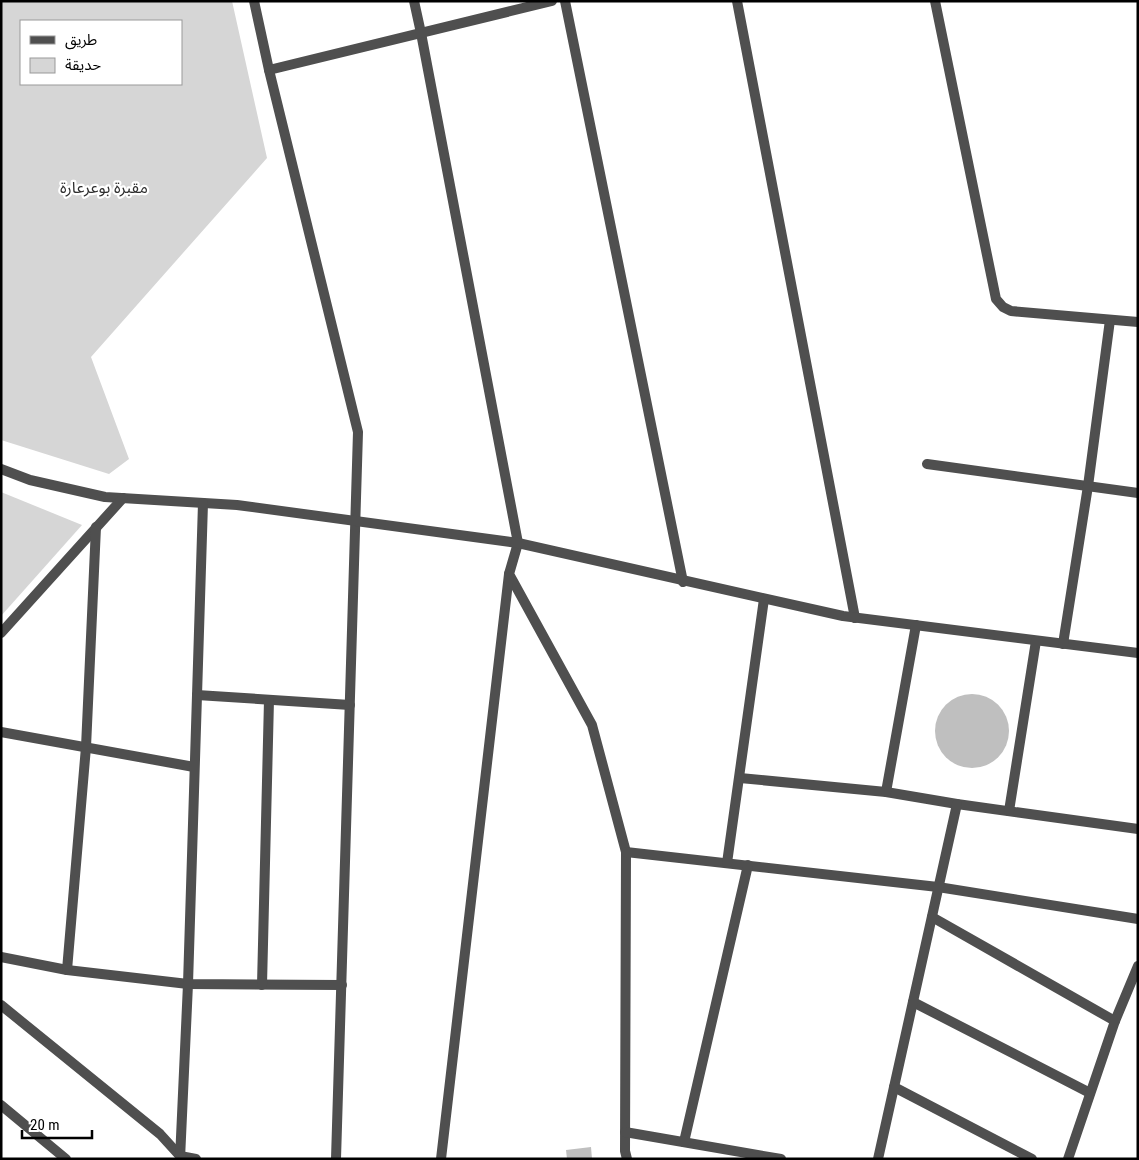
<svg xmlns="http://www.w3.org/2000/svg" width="1139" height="1160" viewBox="0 0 1139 1160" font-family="'Roboto Condensed','Noto Sans Arabic',sans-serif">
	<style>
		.green { fill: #d6d6d6; fill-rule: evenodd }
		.building { fill: #bfbfbf }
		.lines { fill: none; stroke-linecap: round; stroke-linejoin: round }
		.minor { stroke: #4f4f4f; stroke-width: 10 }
		.labels { text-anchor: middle; stroke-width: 4.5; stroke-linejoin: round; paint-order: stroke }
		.park-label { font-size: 16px; fill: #2d2d2d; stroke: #fff }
	</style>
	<rect width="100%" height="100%" fill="#fff"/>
	<g class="green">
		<path d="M1,1H232L267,158L91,357L129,459L109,474L1,440ZM21,21H181V84H21Z"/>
		<polygon points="1,492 82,525 1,616"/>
	</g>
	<g class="building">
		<circle cx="972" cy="731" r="37"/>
		<polygon points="591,1147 592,1159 567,1159 566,1150"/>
	</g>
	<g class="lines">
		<g class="minor">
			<polyline points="254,1 269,70 358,432 336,1159"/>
			<polyline points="414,1 421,33 518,543 509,574 592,725 626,852 625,1151 627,1159"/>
			<polyline points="565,1 683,582"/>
			<polyline points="737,1 855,618"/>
			<polyline points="935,1 996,299 1003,307 1011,311 1138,322"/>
			<polyline points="269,70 552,1"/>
			<polyline points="927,464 1138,493"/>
			<polyline points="1,469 30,480 105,497 237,505 518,543 843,616 1138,653"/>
			<polyline points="1,633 123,498"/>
			<polyline points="1063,644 1088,486 1110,320"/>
			<polyline points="197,695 350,705"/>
			<polyline points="1,732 194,767"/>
			<polyline points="740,778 886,792 957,804 1138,829"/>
			<polyline points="886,792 916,625"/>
			<polyline points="1009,811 1036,641"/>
			<polyline points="626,852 938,887 1138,919"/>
			<polyline points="727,863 764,599"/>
			<polyline points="932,917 1115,1021"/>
			<polyline points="1,957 67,970 188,984 342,985"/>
			<polyline points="67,970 86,747 96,527"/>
			<polyline points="262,985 269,700"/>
			<polyline points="913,1002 1090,1093"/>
			<polyline points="1,1005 160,1134 180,1156 196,1159"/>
			<polyline points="894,1087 1032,1159"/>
			<polyline points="1,1105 66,1159"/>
			<polyline points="625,1132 781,1159"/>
			<polyline points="684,1142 748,865"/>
			<polyline points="180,1159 188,984 203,503"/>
			<polyline points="441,1159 509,574"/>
			<polyline points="878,1159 957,804"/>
			<polyline points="1068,1159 1115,1021 1138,966"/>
		</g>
	</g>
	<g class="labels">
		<g class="park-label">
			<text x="104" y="193">مقبرة بوعرعارة</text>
		</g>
	</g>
	<rect width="1139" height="1160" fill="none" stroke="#000000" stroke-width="5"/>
	<rect x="20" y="20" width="162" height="65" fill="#ffffff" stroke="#999999"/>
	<rect x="30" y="36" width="25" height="8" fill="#4f4f4f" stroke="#999999"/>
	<text x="65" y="45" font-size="15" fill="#000000">طريق</text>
	<rect x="30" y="58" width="25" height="15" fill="#d6d6d6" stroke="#999999"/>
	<text x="65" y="70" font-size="15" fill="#000000">حديقة</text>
	<path d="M22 1130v8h70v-8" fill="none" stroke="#000000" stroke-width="2.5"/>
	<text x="30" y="1130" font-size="15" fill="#000000" stroke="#ffffff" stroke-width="4" paint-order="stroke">20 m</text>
</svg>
